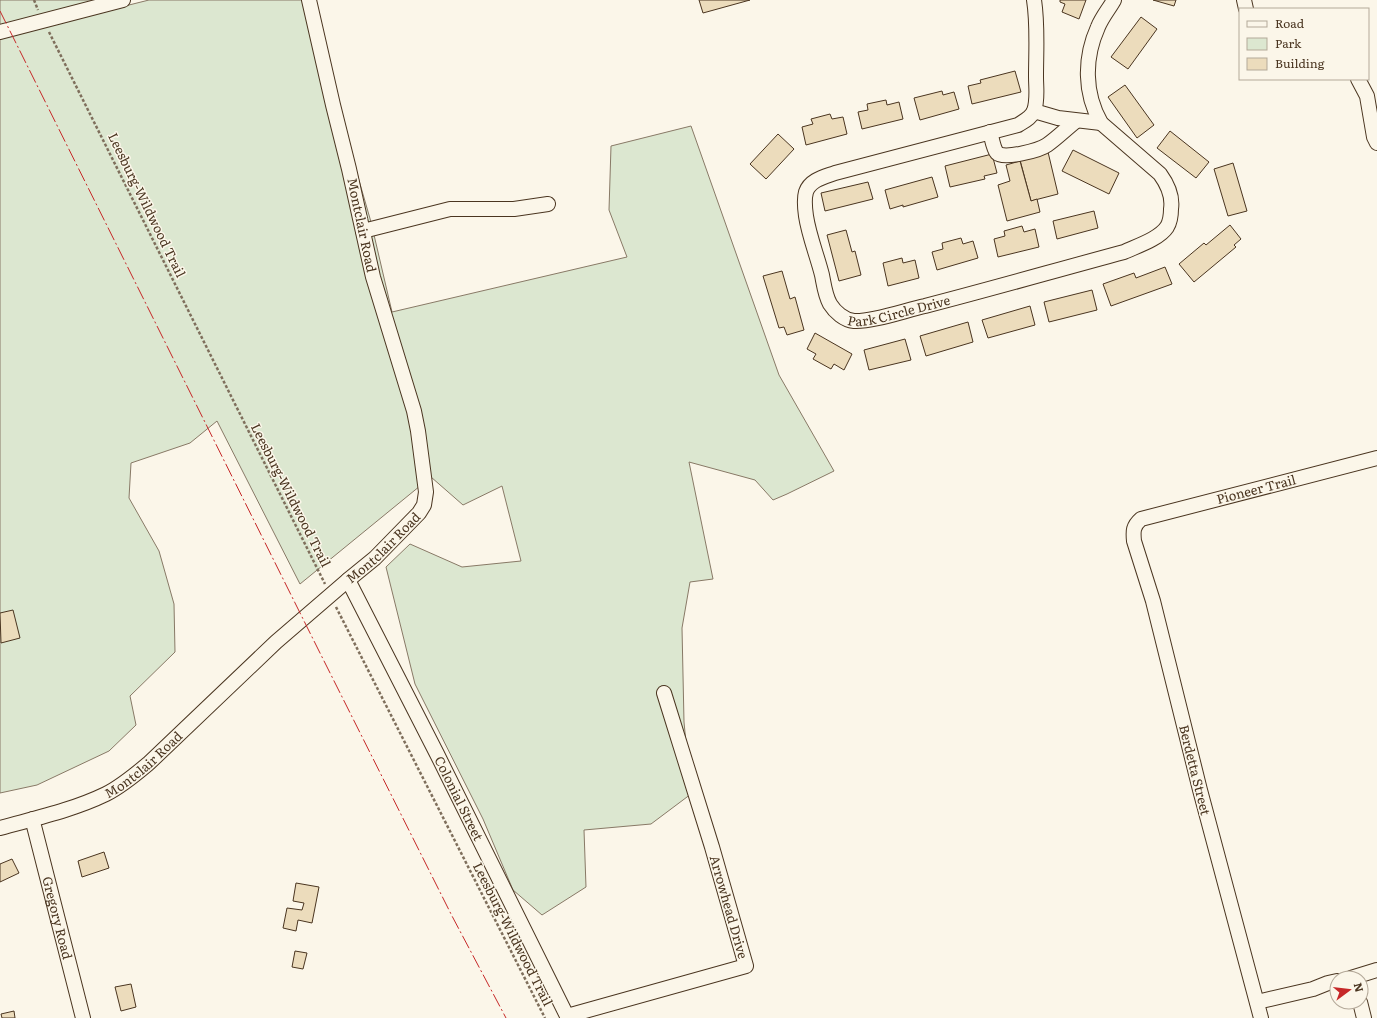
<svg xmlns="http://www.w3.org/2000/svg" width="1377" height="1018" viewBox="0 0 1377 1018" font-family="Literata,serif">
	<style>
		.green { fill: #dce7d0; stroke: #887966 }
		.building { fill: #ecdcbc; stroke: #4a3520 }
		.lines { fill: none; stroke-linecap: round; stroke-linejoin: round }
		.minor-casing { stroke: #4a3520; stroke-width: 16 }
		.path { stroke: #7f6f5c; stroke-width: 2.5; stroke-dasharray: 3 2; stroke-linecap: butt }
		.minor { stroke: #fbf6e9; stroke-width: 14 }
		.power { stroke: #c62828; stroke-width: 1; stroke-dasharray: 14 3 2 3; stroke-linecap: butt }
		.labels { text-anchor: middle; stroke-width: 3; stroke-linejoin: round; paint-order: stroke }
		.street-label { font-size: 13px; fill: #4a3520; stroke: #fbf6e9 }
	</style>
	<rect width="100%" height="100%" fill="#fbf6e9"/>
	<g class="green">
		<polygon points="0,0 97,0 0,25"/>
		<polygon points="149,0 307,0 371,222 392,312 627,257 609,210 611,146 691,126 779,375 834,471 787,494 773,500 755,480 689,462 713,579 690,582 682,628 684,722 691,794 651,824 584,830 586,887 542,915 513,890 483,819 415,684 386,567 410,544 462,567 521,561 502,486 463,505 431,477 300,584 217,421 190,443 131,463 129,498 159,551 174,604 175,652 130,696 136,725 109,751 37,785 0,793 0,39 45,26"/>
	</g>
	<g class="building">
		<polygon points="699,0 750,0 703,13"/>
		<polygon points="1060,0 1086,0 1079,19 1062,12 1065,4 1060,2"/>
		<polygon points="1153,0 1176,0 1174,6"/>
		<polygon points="1141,17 1157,29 1128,69 1111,57"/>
		<polygon points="1015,71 1021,92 972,104 968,86 981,83 980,80"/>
		<polygon points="1125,85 1154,125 1137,138 1108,97"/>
		<polygon points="942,91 943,95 954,92 959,109 920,120 914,98"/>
		<polygon points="886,100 887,105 899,102 903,119 862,129 858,112 868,110 867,104"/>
		<polygon points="830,114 832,119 843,117 847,134 806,145 802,127 813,124 811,119"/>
		<polygon points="1170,131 1209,162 1196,178 1157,148"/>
		<polygon points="778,134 794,149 766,179 750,164"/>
		<polygon points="1073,150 1119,173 1109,194 1062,171"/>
		<polygon points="1048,152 1058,194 1031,201 1020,160"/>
		<polygon points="992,154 997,173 984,176 985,179 950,187 945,166"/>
		<polygon points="1020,161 1031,201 1037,199 1040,212 1007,221 998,185 1010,181 1006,165"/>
		<polygon points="1233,163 1247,211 1228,216 1214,169"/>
		<polygon points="932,177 938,197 903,207 903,205 890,209 885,190"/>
		<polygon points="868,182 873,199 825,211 821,193"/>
		<polygon points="1094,211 1098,228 1057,239 1053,221"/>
		<polygon points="1230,225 1241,239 1234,245 1236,247 1194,282 1179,264 1204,243 1206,245"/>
		<polygon points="1022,226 1024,232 1035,229 1039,247 998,257 994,239 1005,236 1004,231"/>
		<polygon points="846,230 852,252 855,251 861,275 839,281 827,235"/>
		<polygon points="961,238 963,244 973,241 978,258 937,270 932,252 943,249 942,243"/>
		<polygon points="902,258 903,263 915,260 919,278 888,286 883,263"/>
		<polygon points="1165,267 1172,284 1111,306 1103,284 1134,273 1136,278"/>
		<polygon points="782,271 790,299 795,297 804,330 787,335 784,327 779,328 763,276"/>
		<polygon points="1092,290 1097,310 1049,322 1044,302"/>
		<polygon points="1030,306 1035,325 988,338 982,320"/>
		<polygon points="968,322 973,342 926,356 920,336"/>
		<polygon points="815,333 852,354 844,370 834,364 831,369 813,359 816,354 807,349"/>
		<polygon points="905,339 911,360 869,370 864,350"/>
		<polygon points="13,610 20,638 1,643 0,613"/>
		<polygon points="104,852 109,868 82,877 78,861"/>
		<polygon points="12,859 19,873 0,882 0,864"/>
		<polygon points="296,883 319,887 312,923 298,920 296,931 283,928 287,908 302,910 304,903 293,901"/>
		<polygon points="295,951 307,953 303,969 292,967"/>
		<polygon points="131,984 136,1007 121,1011 115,987"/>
		<polygon points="14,1011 15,1018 2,1018 1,1014"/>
	</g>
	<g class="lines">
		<g class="minor-casing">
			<g id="minor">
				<path id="s1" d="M1034,0C1038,25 1036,51 1036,77C1036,88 1038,100 1034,111C1031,118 1024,121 1018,125L835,173C824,177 810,180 806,192C804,199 805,209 806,216C809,236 817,255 822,275C824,285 825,295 830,304C835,312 844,320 854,321C873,322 906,310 925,306C991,289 1057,270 1124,252C1137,246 1159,239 1167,227C1170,222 1171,215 1171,209C1173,196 1168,185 1160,174L1101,123C1084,93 1084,58 1098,27C1102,17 1109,9 1114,0"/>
				<polyline points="1244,0 1246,9"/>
				<polyline points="0,32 123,0"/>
				<polyline points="1358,79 1367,96 1374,137 1377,143"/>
				<polyline points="1034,111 1058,118 1101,123"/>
				<path d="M990,132C992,138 993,148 997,153C1003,160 1040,150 1047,145C1057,138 1066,129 1076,121"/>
				<polyline points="363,231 450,209 514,209 548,204"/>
				<path id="s2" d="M348,580L437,754L568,1018"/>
				<path id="s3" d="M33,819V822L83,1018"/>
				<path id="s4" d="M0,828C36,818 73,810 106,794C122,786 136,774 149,763L276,642L348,580L375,558L419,513L424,505L426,492L418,431L414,411L373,277L349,169L333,105L309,0"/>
				<polyline points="1351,978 1377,970"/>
				<polyline points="1257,1002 1313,989 1328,983 1337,981"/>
				<polyline points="1360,1002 1364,1018"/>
				<polyline points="567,1016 746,966 712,847 664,693"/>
				<path id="s5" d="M1261,1018L1200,790L1153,601L1134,541C1133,531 1133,526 1141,519L1377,458"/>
			</g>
		</g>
		<g class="path">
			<polyline points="34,0 38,10"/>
			<polyline points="49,32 325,584"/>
			<polyline points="336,607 545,1018"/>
		</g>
		<use href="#minor" class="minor"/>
		<polyline class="power" points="0,11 318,649 452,916 506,1018"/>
	</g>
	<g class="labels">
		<g class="street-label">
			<text transform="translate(147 205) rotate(64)" y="5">Leesburg-Wildwood Trail</text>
			<text transform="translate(362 225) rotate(78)" y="5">Montclair Road</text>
			<text dy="5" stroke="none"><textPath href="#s1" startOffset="550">Park Circle Drive</textPath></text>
			<text dy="5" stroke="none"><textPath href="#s5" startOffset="637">Pioneer Trail</textPath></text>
			<text transform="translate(291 495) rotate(63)" y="5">Leesburg-Wildwood Trail</text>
			<text dy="5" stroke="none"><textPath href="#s4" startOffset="483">Montclair Road</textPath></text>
			<text dy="5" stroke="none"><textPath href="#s4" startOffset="159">Montclair Road</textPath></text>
			<text transform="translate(1195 770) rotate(76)" y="5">Berdetta Street</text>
			<text dy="5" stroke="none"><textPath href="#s2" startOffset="245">Colonial Street</textPath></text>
			<text transform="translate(729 907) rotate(74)" y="5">Arrowhead Drive</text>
			<text dy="5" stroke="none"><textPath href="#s3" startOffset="102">Gregory Road</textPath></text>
			<text transform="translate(513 934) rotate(63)" y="5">Leesburg-Wildwood Trail</text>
		</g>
	</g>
	<rect x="1239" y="8" width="130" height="72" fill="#fbf6e9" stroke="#b4a999"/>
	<rect x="1247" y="21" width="20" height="6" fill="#fbf6e9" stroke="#b4a999"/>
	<text x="1275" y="28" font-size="12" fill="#4a3520">Road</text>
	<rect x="1247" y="38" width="20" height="12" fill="#dce7d0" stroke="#b4a999"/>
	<text x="1275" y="48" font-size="12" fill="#4a3520">Park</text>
	<rect x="1247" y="58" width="20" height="12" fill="#ecdcbc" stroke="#b4a999"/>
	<text x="1275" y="68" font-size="12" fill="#4a3520">Building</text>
	<g transform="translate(1349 990) rotate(75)"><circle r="19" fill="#fbf6e9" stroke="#b4a999"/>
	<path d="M0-3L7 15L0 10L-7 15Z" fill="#c62828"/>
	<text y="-6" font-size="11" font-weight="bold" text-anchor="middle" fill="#4a3520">N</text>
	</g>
</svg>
